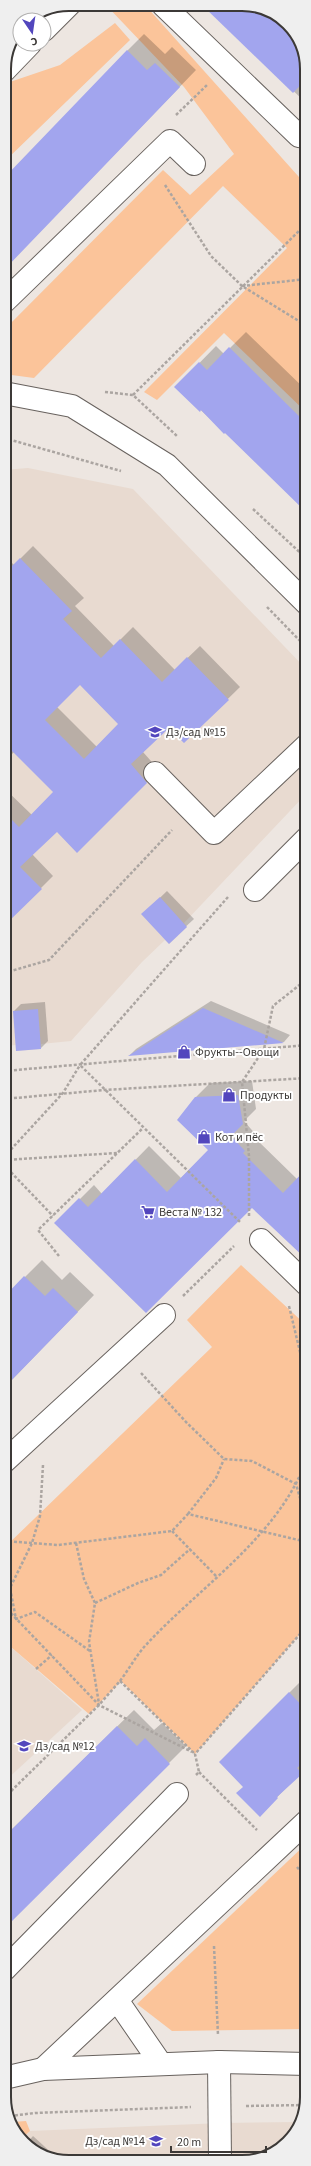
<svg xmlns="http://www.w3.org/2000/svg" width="311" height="2166" viewBox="0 0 311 2166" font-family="'Source Sans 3',sans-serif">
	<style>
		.built { fill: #e8dad0 }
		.green { fill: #fbc49a }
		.shadow { fill: #0003; fill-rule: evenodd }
		.building { fill: #a2a5ee; fill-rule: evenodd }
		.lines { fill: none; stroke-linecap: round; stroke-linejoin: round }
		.minor-casing { stroke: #68625e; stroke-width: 24 }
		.path { stroke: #aba5a1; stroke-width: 2.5; stroke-dasharray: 3 2; stroke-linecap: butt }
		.minor { stroke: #fff; stroke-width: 22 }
		.labels { text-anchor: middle; stroke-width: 4; stroke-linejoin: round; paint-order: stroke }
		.poi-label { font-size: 12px; fill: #3c3937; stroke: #fff; text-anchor: start }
		.rim { fill: none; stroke: #3c3937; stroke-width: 2 }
	</style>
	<rect width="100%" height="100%" fill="#ede6e1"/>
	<g class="built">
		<polygon points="28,468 133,489 307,670 307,793 184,923 187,927 169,944 165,940 142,962 71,1041 41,1044 41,1049 16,1051 16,1045 4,1046 4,470"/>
		<polygon points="4,1641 82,1710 4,1782"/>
		<polygon points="297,2122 288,2143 247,2162 52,2160 20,2140 30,2131 221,2123"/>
	</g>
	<g class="green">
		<polygon points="105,4 145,5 307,186 307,413 224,333 157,400 144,392 287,248 223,186 34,378 4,374 4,330 163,170 190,195 234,154 184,87"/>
		<polygon points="115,23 130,40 4,162 4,84 60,65"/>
		<polygon points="241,1265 307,1326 307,1626 195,1754 121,1681 89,1714 4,1641 4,1548 212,1347 187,1320"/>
		<polygon points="307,1843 307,2029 172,2031 137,2004"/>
		<polygon points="26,2121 30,2131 20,2140 13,2122"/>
	</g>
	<g class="shadow">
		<polygon points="205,6 259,6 307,64 307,104"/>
		<polygon points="144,34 165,54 172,47 196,70 4,269 127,51"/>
		<polygon points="246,332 307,391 307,509 176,387 216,346 224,354"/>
		<polygon points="4,449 5,488 4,489"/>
		<path d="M33,546L84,598L75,606L114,646L133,627L175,670L200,646L240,687L184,742L169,727L143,752L159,770L77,851L57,831L32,854L53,876L4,925V788L32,815L55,792L14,752L4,762V566L10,561L14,565ZM80,684L120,724L97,747L57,707Z"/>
		<polygon points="167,891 194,919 169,942 143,914"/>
		<polygon points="211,1001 290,1035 284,1042 130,1055 136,1049"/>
		<polygon points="45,1002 48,1041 41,1048 14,1011 21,1004"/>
		<polygon points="252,1081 256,1109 244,1121 258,1137 256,1139 297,1179 307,1170 307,1260 252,1206 56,1223 94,1185 102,1194 149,1146 181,1178 209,1150 196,1097 210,1083"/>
		<polygon points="42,1260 62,1280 70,1272 94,1295 4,1388 4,1298"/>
		<polygon points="307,1675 307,1766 260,1815 244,1786 220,1762"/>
		<polygon points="134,1710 154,1730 162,1723 186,1746 4,1928 4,1837"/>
		<polygon points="33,2136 56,2157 53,2160 26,2144"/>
	</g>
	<g class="building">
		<polygon points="203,6 259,6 291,26 307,64 307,78 293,93"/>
		<polygon points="127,50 147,70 155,63 180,87 4,270 4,178"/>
		<polygon points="229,347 307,424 307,513 225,433 224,434 201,410 200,412 174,387 199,362 207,370"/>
		<path d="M20,558L72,611L63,619L101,658L120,639L162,682L187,657L229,700L184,743L169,728L131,764L147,783L77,853L57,832L20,867L42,889L4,926V812L19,827L53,792L4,743V574ZM80,685L118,724L84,759L45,720Z"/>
		<polygon points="160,897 187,927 169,944 141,914"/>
		<polygon points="203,1008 284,1043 128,1056"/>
		<polygon points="38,1009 41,1049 16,1051 13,1011"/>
		<polygon points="238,1095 243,1124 231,1136 245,1151 243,1153 283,1193 307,1168 307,1260 252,1208 146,1313 54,1223 79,1198 88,1207 135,1159 167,1192 208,1150 177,1120 195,1097"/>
		<polygon points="24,1276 45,1296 53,1288 78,1312 4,1388 4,1297"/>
		<polygon points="289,1692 307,1711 307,1758 297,1768 302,1774 277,1797 278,1798 260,1817 236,1793 243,1787 219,1762"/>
		<polygon points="117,1726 137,1746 145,1738 170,1764 4,1929 4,1837"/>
	</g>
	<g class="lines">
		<g class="minor-casing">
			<g id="minor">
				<polyline points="163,5 299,136 307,137"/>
				<polyline points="44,30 70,4"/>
				<polyline points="4,71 30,44"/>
				<polyline points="4,302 170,141 194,164"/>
				<polyline points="4,393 72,406 167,465 307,604"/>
				<polyline points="155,773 214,833 307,745"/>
				<polyline points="255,890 307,838"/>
				<polyline points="261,1240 307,1285"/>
				<polyline points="4,1462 164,1315"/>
				<polyline points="4,1970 177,1794"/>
				<polyline points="117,2000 161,2064"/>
				<polyline points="219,2062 220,2162"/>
				<polyline points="43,2069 307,1821"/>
				<polyline points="4,2078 43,2069 219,2062 307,2064"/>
			</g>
		</g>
		<g class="path">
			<polyline points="176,115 207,85"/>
			<polyline points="165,185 211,256 242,286 307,326"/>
			<polyline points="242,286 307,279"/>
			<polyline points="105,392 133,395 177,436"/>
			<polyline points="133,395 307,223"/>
			<polyline points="4,438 121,471"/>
			<polyline points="253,509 307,559"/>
			<polyline points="267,607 307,648"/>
			<polyline points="228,897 80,1065 241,1223"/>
			<polyline points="4,973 49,960 172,830"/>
			<polyline points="4,1071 307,1045"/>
			<polyline points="4,1099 104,1090 307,1078"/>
			<polyline points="4,1157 63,1093 80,1065"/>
			<polyline points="4,1160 117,1153"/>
			<polyline points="4,1165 53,1216"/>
			<polyline points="249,1216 249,1156 242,1082 264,1049 273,1006 307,979"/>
			<polyline points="59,1256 38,1230 143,1128"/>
			<polyline points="183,1296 234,1246"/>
			<polyline points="289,1306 307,1381"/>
			<polyline points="141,1373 186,1422 224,1459 252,1461 296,1484 307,1522"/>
			<polyline points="43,1465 40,1516 32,1543 10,1588 16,1619 35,1612 90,1651"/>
			<polyline points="188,1514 216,1478 224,1459"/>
			<polyline points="172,1531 217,1577"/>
			<polyline points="4,1541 58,1545 172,1531 188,1514 307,1542"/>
			<polyline points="76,1543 84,1579 95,1603 89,1642 99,1704"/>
			<polyline points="95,1603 138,1583 161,1575 190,1549"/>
			<polyline points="4,1606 99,1705 192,1752"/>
			<polyline points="36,1669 52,1655"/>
			<path d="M120,1681C129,1669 136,1656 145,1646C199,1587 280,1536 307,1458"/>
			<polyline points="199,1772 257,1830"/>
			<polyline points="196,1775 199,1772 195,1754 307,1626"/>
			<polyline points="4,1798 99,1705 120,1681 195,1754"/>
			<polyline points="297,1867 307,1879"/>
			<polyline points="214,1946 218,2035"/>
			<polyline points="246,2106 304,2105"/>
			<polyline points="10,2116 35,2113 191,2107"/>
		</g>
		<use href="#minor" class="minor"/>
	</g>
	<defs>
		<g id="school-bare" transform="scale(1.08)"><path d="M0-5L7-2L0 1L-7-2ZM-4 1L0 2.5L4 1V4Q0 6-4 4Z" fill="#5246bd" stroke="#fff" stroke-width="2.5" paint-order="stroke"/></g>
		<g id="shop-bare" transform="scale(1.08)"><path d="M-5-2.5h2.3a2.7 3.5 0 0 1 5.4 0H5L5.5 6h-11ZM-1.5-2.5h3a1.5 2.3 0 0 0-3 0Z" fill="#5246bd" stroke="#fff" stroke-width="2.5" paint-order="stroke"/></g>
		<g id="supermarket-bare" transform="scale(1.08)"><path d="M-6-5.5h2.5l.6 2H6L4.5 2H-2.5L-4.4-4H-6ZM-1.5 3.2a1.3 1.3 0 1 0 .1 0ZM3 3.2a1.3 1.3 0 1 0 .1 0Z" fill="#5246bd" stroke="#fff" stroke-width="2.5" paint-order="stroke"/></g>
	</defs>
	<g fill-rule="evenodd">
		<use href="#school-bare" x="155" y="732"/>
		<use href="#shop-bare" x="184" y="1052"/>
		<use href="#shop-bare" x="229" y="1095"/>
		<use href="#shop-bare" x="204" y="1137"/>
		<use href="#supermarket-bare" x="148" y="1212"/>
		<use href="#school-bare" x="24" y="1746"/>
		<use href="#school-bare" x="156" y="2141"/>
	</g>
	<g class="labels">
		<g class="poi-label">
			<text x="166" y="736">Дз/сад №15</text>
			<text x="195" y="1056">Фрукты--Овощи</text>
			<text x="240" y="1099">Продукты</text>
			<text x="215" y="1141">Кот и пёс</text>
			<text x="159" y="1216">Веста № 132</text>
			<text x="35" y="1750">Дз/сад №12</text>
			<text x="145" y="2145" text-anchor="end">Дз/сад №14</text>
		</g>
	</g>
	<path d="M0 0H311V2166H0ZM69 11H242A58 58 0 0 1 300 69V2097A58 58 0 0 1 242 2155H69A58 58 0 0 1 11 2097V69A58 58 0 0 1 69 11Z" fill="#efefef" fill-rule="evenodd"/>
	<path class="rim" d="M69 11H242A58 58 0 0 1 300 69V2097A58 58 0 0 1 242 2155H69A58 58 0 0 1 11 2097V69A58 58 0 0 1 69 11Z"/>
	<g transform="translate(32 32) rotate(167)"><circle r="19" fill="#ffffff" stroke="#b1b0af"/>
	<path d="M0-3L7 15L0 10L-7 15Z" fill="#5246bd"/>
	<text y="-6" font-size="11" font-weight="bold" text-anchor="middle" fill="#3c3937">С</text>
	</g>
	<path d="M171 2146v6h95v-6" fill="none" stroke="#3c3937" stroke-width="2"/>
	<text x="177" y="2146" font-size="12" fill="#3c3937" stroke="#ffffff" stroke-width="3" paint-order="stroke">20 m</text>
</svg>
